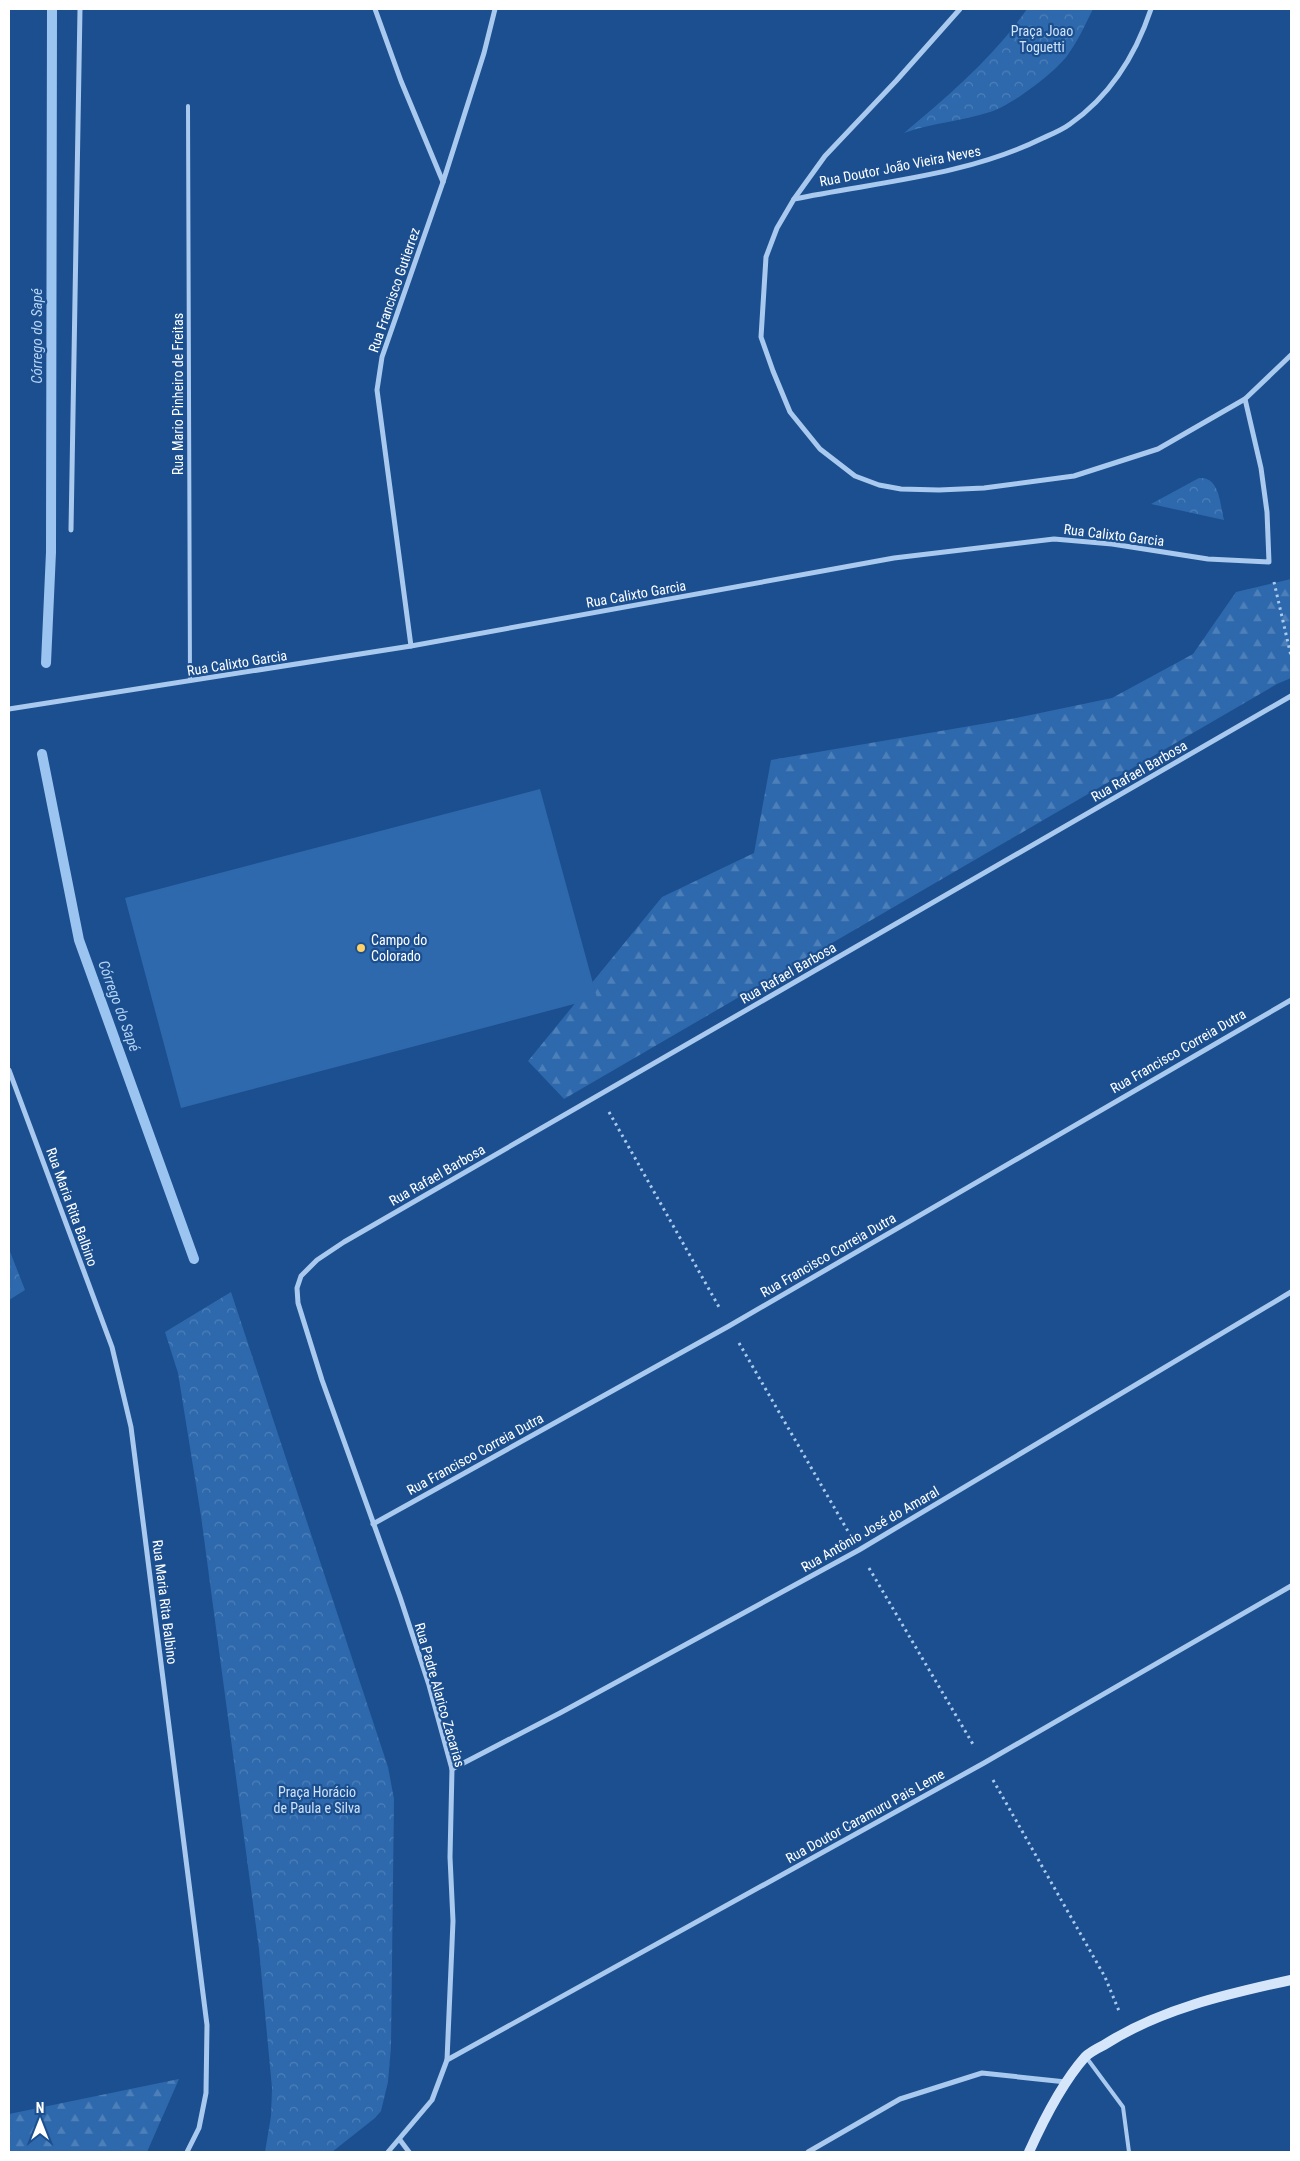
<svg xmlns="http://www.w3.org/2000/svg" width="1300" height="2161" viewBox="0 0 1300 2161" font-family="'Roboto Condensed',sans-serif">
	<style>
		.forest { fill: url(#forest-firs) }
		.park { fill: url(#park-crowns) }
		.garden { fill: #2e69ad }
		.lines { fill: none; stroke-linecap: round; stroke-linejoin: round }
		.stream { stroke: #9cc4f0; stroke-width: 10 }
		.path { stroke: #a9c9ee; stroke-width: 3; stroke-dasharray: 2.5 4; stroke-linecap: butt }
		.service { stroke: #a9c9ee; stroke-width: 4 }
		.minor { stroke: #a9c9ee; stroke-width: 5 }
		.secondary { stroke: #d6e6fa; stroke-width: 10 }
		.poi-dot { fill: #ffd166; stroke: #1b4f8f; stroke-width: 2 }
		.labels { text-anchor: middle; stroke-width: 4.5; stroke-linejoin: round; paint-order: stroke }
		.park-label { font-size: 14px; fill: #cfe3fa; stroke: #1b4f8f }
		.street-label { font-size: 14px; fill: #fff; stroke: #1b4f8f }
		.poi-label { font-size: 14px; fill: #fff; stroke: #1b4f8f; text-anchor: start }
		.water-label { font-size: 15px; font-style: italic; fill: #b5d3f5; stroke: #1b4f8f }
	</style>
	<defs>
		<pattern id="forest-firs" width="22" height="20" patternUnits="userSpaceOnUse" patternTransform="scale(1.25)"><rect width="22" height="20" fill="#2e69ad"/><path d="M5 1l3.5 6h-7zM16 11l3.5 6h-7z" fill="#4d80b9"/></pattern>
		<pattern id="park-crowns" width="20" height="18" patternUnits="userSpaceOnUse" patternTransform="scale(1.25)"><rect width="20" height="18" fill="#2e69ad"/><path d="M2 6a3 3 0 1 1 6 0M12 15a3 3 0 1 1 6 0" fill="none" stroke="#4d80b9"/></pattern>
	</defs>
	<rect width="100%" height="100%" fill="#1b4f8f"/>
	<g class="forest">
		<polygon points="1291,579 1291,678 1277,684 564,1099 528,1061 662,897 754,853 771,760 1011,719 1112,698 1193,654 1236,592"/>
		<polygon points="179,2079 147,2152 9,2152 9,2114"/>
	</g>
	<g class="park">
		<path d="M1027,9H1093C1085,25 1078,41 1067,56C1054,73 1011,106 990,112C962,121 932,123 904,133C949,95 994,57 1027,9Z"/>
		<path d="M1199,478C1220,476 1220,505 1224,520L1151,504Z"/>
		<polygon points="9,1249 25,1290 9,1300"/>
		<polygon points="231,1292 388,1767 394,1799 391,2047 388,2082 381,2111 375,2118 332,2152 265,2152 271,2116 272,2088 259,1949 201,1516 178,1373 165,1332"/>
	</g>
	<polygon class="garden" points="540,789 597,998 181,1108 125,898"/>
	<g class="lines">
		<g class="stream">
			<polyline points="46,663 51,552 52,9"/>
			<polyline points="42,754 79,940 194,1259"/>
		</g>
		<g class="path">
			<polyline points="1274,582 1291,656"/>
			<polyline points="609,1112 719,1307"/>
			<polyline points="739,1343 849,1533"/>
			<polyline points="869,1568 974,1746"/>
			<polyline points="993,1780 1105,1977 1119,2011"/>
		</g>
		<g class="service">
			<polyline points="188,106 190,681"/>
			<polyline points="1086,2057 1123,2107 1129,2152"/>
		</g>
		<g class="minor">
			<polyline points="375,9 401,81 443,182"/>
			<path d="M1151,9C1136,54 1110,96 1070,124C1062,130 1052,134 1043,138C966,176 877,182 794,199L777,228L766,257L761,337L773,371L790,412L820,449L855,476L879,485L901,489L939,490L984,488L1074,476L1158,449L1245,399L1291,355"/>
			<polyline points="794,199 825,156 896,81 960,9"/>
			<polyline points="71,530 80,9"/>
			<polyline points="411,646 377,390 382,357 443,182 484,53 495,9"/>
			<polyline points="9,709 411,646 894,558 1054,539 1112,544 1208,559 1269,562 1267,512 1261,468 1245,399"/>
			<polyline points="9,1070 112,1347 131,1427 207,2025 206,2093 199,2128 187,2152"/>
			<polyline points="373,1524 729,1326 1291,1000"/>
			<polyline points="452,1769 560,1713 859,1550 1291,1292"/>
			<polyline points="447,2060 984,1763 1291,1586"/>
			<polyline points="400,2140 409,2152"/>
			<polyline points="388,2152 432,2100 447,2060 453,1921 450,1857 452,1769 429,1685 400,1597 322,1380 298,1303 297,1288 301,1276 317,1260 344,1242 1291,696"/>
			<polyline points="808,2152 900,2099 982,2073 1066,2082"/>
		</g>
		<path class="secondary" d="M1029,2152C1043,2121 1062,2083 1085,2057C1090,2052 1098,2048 1104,2045C1160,2009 1227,1994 1291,1980"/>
	</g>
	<circle class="poi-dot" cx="361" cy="948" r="5"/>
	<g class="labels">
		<g class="park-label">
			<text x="1042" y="36">Praça Joao<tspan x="1042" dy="16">Toguetti</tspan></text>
			<text x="317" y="1797">Praça Horácio<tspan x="317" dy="16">de Paula e Silva</tspan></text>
		</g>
		<g class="street-label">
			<text transform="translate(900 166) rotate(-11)" y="5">Rua Doutor João Vieira Neves</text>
			<text transform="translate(394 290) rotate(-71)" y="5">Rua Francisco Gutierrez</text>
			<text transform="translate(178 394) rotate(-90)" y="5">Rua Mario Pinheiro de Freitas</text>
			<text transform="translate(1114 535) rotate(7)" y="5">Rua Calixto Garcia</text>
			<text transform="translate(636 594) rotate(-10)" y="5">Rua Calixto Garcia</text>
			<text transform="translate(237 663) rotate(-9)" y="5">Rua Calixto Garcia</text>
			<text transform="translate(1139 771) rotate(-30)" y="5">Rua Rafael Barbosa</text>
			<text transform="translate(788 973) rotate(-30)" y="5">Rua Rafael Barbosa</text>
			<text transform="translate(1178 1051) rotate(-30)" y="5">Rua Francisco Correia Dutra</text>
			<text transform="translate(437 1175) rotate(-30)" y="5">Rua Rafael Barbosa</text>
			<text transform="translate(72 1207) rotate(70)" y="5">Rua Maria Rita Balbino</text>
			<text transform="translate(828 1255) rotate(-30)" y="5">Rua Francisco Correia Dutra</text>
			<text transform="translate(475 1454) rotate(-29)" y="5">Rua Francisco Correia Dutra</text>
			<text transform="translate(870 1529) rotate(-30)" y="5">Rua Antônio José do Amaral</text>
			<text transform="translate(165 1602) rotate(83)" y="5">Rua Maria Rita Balbino</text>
			<text transform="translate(440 1695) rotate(74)" y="5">Rua Padre Alarico Zacarias</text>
			<text transform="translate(865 1816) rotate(-29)" y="5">Rua Doutor Caramuru Pais Leme</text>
		</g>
		<g class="poi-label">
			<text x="371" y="945">Campo do<tspan x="371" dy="16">Colorado</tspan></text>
		</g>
		<g class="water-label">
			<text transform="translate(37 336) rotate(-90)" y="5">Córrego do Sapé</text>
			<text transform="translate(119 1006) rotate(70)" y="5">Córrego do Sapé</text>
		</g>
	</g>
	<rect width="1300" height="2161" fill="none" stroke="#ffffff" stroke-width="20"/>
	<g transform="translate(40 2121)" stroke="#1b4f8f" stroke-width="4" paint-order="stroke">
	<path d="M0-4L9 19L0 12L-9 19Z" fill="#ffffff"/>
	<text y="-8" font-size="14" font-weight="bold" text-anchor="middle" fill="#ffffff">N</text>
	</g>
</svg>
